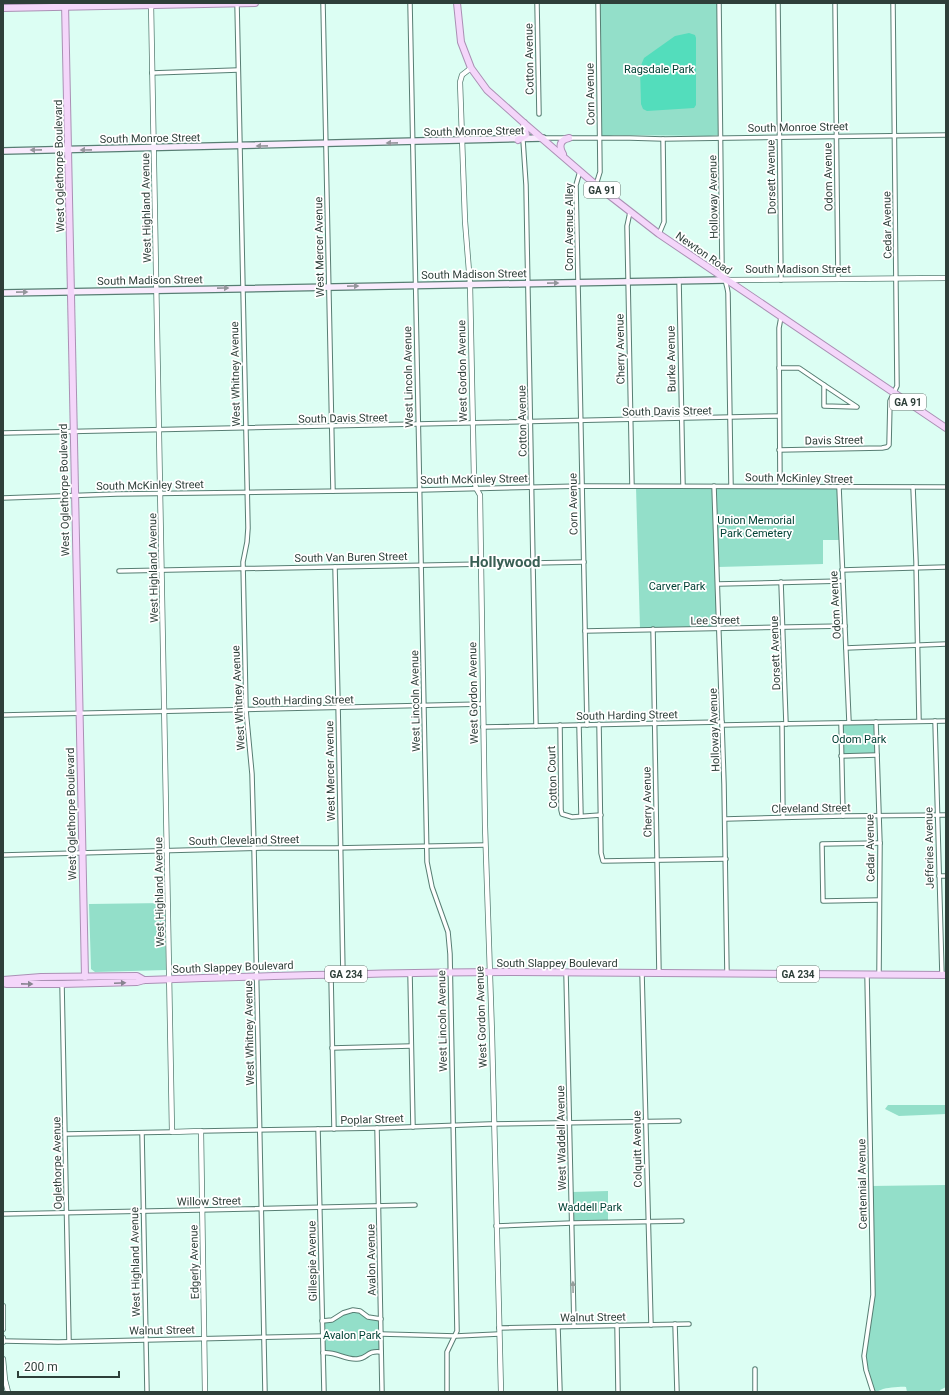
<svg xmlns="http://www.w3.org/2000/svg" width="949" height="1395" viewBox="0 0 949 1395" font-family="Roboto,sans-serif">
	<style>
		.green { fill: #93dfc9 }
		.water { fill: #53ddbc }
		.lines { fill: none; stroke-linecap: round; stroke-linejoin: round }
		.minor-casing { stroke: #577e73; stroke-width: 5.5 }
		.tertiary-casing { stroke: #577e73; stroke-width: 6 }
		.secondary-casing { stroke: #577e73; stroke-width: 8 }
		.primary-casing { stroke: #aa90b4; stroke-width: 8 }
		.minor { stroke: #fff; stroke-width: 3.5 }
		.tertiary { stroke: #fff; stroke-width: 4.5 }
		.secondary { stroke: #f9ebfd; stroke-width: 5.5 }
		.primary { stroke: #f4d6fa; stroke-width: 6 }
		.oneway { fill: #94959b }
		.oneway2 { fill: #878390 }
		.oneway3 { fill: #969f9c }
		.labels { text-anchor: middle; stroke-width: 3.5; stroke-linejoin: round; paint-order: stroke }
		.shield { fill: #fff; stroke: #6d7974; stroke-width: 1 }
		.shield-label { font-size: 10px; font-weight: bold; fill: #2e3f39 }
		.street-label { font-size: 11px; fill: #2e3f39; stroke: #fff }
		.park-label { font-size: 11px; fill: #014134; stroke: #fff }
		.district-label { font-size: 15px; font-weight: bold; fill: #395f54; stroke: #fff }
	</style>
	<rect width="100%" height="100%" fill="#dcfef3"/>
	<g class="green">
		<polygon points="598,3 719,3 718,135 710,136 614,135 600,138"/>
		<polygon points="636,487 713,487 718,627 640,629"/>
		<polygon points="716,487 838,488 840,540 823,540 823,564 718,567"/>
		<polygon points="876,722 877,755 842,756 841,723"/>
		<polygon points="165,903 166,970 95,972 91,969 89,904"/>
		<polygon points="888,1105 946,1105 946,1114 899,1116 885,1109"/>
		<path d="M946,1185V1387L940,1390L941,1392H907L906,1387C904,1386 885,1388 883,1389C878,1391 877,1392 873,1392L864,1356L872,1305L871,1186Z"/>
		<polygon points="608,1191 608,1222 572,1223 572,1192"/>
		<path d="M357,1311L380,1320L381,1352C373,1351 369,1356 362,1357C349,1360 336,1356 323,1353L322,1321L332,1320L343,1313Z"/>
	</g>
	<polygon class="water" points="689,33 695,35 696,38 696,105 694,108 647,111 643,109 641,104 640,68 644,58 675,36"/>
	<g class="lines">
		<g class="minor-casing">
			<g id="minor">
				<polyline points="237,3 248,528 247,542 243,562 246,710 252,774 254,848 265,1392"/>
				<polyline points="323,3 333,491"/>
				<polyline points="410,3 427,862 432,887 448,932 450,954 457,1331 447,1352 447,1392"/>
				<polyline points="537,3 539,114"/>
				<path d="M719,3L722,267C723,276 727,284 728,293L731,486"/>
				<polyline points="778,3 781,280"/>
				<polyline points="835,3 838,279"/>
				<polyline points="152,73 238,70"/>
				<polyline points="543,138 630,138 663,139 946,135"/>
				<polyline points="523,140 526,185 536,726"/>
				<polyline points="580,171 576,185 587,725"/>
				<polyline points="596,185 600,172 598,3"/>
				<polyline points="630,212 627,226 632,486"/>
				<polyline points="659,234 664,222 663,139"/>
				<polyline points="679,280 683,486"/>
				<polyline points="779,368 799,368 824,385"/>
				<polygon points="824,385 857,407 824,406"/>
				<polyline points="3,433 779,416"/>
				<polyline points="779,450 882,448 887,447 889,445 890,401 897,386 893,3"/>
				<polyline points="714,486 724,784 727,974"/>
				<polyline points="780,486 779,328 781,317"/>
				<polyline points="839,487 849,722"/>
				<polyline points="913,487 916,561 919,721"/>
				<polyline points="3,498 117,494 420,490 582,486 946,487"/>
				<polyline points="335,567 338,703 343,975"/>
				<polyline points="842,570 946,567"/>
				<polyline points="119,571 584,562"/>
				<polyline points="781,582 786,724"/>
				<polyline points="718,584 843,581"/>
				<polyline points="653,629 659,973"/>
				<polyline points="585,631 845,626"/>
				<polyline points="846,648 946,644"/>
				<polyline points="3,715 483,704"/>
				<polyline points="935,721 942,975"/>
				<polyline points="876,722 880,844 879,974"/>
				<polyline points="841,723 843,816"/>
				<polyline points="599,724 601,853 603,861 726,859"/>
				<polyline points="782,724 783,817"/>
				<polyline points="560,725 561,810 562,814 572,817 601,815"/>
				<polyline points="579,725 581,816"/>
				<polyline points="723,725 946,721"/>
				<polyline points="483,727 722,722"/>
				<polyline points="841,756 877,755"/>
				<polyline points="725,819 843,816 946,815"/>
				<polyline points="3,855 262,848 335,848 485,845"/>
				<polyline points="939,876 946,876"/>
				<polyline points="879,900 823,901 822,844 880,843"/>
				<polyline points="410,973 413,1127"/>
				<polyline points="566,973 574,1326"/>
				<polyline points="642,973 651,1325"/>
				<polyline points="867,974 873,1295 864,1356 866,1370 873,1392"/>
				<polyline points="331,975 334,1129"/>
				<polyline points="62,984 69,1341"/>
				<polyline points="332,1048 411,1046"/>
				<polyline points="377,1128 382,1392"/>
				<polyline points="318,1129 324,1392"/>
				<polyline points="201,1131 381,1128 489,1124 679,1121"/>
				<polyline points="142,1133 147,1392"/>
				<polyline points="66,1134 172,1132"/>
				<path d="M3,1214C140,1212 278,1208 415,1205"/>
				<polyline points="496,1226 572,1223 682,1221"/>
				<polyline points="322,1321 332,1320 343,1313 353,1310 360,1311 368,1317 381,1319"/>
				<polyline points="675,1324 677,1392"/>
				<polyline points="617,1325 618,1392"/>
				<polyline points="558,1327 560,1392"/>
				<polyline points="499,1328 689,1324"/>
				<polyline points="381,1334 456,1336 499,1334"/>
				<polyline points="3,1341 58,1342 322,1336"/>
				<path d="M323,1353C335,1351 345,1360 357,1359C368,1359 366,1350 381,1352"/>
				<polyline points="755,1369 755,1392"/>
			</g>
		</g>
		<g class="tertiary-casing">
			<g id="tertiary">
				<polyline points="151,3 172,1132 201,1131 205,1392"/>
				<polyline points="471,68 462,75 460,82 465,221 470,284 474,479 476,488 480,495 485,826 492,1034 501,1392"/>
				<polyline points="726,280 946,278"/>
				<polyline points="3,1306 3,1329"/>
				<polyline points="3,1338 3,1342"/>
				<polyline points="3,1359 5,1380 8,1392"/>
			</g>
		</g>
		<g class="secondary-casing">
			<g id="secondary">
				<polyline points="3,151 543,138"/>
				<polyline points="3,293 725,280"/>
			</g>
		</g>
		<g class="primary-casing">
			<g id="primary">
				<polyline points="65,3 85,977"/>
				<polyline points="457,3 461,42 471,68 487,90 524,123 596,185 659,234 946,428"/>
				<polyline points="3,8 255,3"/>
				<polyline points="518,140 526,135 524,123"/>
				<path d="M563,154C559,147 559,140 569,138"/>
				<polyline points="3,980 41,977 137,976 144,980"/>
				<path d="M3,983L7,984H62L137,982L144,980C268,976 391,972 515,972C659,972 802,975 946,975"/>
			</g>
		</g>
		<use href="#minor" class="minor"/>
		<use href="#tertiary" class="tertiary"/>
		<use href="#secondary" class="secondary"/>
		<use href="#primary" class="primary"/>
	</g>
	<defs><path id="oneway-solid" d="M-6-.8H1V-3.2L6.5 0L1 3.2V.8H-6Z"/></defs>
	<g class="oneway">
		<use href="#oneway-solid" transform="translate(392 143) rotate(179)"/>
		<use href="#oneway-solid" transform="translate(262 146) rotate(179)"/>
		<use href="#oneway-solid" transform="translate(36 150) rotate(179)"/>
		<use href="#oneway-solid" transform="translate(86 150) rotate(179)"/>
		<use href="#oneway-solid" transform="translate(553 283) rotate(-1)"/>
		<use href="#oneway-solid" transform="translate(353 286) rotate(-1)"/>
		<use href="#oneway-solid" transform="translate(223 288) rotate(-1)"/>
		<use href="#oneway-solid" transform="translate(22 292) rotate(-1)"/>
	</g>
	<g class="oneway2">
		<use href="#oneway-solid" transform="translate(120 983) rotate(-2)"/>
		<use href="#oneway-solid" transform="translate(27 984) rotate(1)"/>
	</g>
	<use class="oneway3" href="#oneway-solid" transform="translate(573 1287) rotate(-91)"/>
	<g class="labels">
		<g class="shield">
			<rect x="584" y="182" width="36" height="16" rx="3"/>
			<rect x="890" y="394" width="36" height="16" rx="3"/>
			<rect x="325" y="966" width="42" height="16" rx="3"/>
			<rect x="777" y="966" width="42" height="16" rx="3"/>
		</g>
		<g class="shield-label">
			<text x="602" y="194">GA 91</text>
			<text x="908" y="406">GA 91</text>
			<text x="346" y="978">GA 234</text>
			<text x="798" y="978">GA 234</text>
		</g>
		<g class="street-label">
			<text transform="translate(529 59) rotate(-91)" y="4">Cotton Avenue</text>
			<text transform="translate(590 94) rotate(-91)" y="4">Corn Avenue</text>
			<text transform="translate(798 127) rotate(-1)" y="4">South Monroe Street</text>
			<text transform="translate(474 131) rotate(-1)" y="4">South Monroe Street</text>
			<text transform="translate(150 138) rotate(-1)" y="4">South Monroe Street</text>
			<text transform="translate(59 166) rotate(-91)" y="4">West Oglethorpe Boulevard</text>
			<text transform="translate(771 177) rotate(-91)" y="4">Dorsett Avenue</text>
			<text transform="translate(828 177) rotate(-91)" y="4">Odom Avenue</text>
			<text transform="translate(713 197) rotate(-91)" y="4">Holloway Avenue</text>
			<text transform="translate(146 208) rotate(-91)" y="4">West Highland Avenue</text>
			<text transform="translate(887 225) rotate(-91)" y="4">Cedar Avenue</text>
			<text transform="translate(569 227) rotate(-90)" y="4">Corn Avenue Alley</text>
			<text transform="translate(319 247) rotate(-91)" y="4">West Mercer Avenue</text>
			<text transform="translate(704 253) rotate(35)" y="4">Newton Road</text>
			<text x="798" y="273">South Madison Street</text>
			<text transform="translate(474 274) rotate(-1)" y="4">South Madison Street</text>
			<text transform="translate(150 280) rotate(-1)" y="4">South Madison Street</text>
			<text transform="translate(620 349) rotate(-91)" y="4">Cherry Avenue</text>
			<text transform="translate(671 359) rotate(-91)" y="4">Burke Avenue</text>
			<text transform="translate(462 371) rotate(-91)" y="4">West Gordon Avenue</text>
			<text transform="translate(235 374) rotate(-91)" y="4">West Whitney Avenue</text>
			<text transform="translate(408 377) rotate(-91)" y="4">West Lincoln Avenue</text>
			<text transform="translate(667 411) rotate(-1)" y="4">South Davis Street</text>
			<text transform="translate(343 418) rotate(-1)" y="4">South Davis Street</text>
			<text transform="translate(522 421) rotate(-91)" y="4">Cotton Avenue</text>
			<text transform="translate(834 440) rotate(-1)" y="4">Davis Street</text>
			<text transform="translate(799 478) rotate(1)" y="4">South McKinley Street</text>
			<text transform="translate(474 479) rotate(-1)" y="4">South McKinley Street</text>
			<text transform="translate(150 485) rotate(-1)" y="4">South McKinley Street</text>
			<text transform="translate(64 490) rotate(-91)" y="4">West Oglethorpe Boulevard</text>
			<text transform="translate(573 504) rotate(-91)" y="4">Corn Avenue</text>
			<text transform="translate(351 557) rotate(-1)" y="4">South Van Buren Street</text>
			<text transform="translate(153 568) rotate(-91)" y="4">West Highland Avenue</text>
			<text transform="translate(835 605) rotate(-93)" y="4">Odom Avenue</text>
			<text transform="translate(715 620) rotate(-1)" y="4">Lee Street</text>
			<text transform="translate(775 653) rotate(-92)" y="4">Dorsett Avenue</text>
			<text transform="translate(473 693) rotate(-91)" y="4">West Gordon Avenue</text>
			<text transform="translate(238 698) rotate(-93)" y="4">West Whitney Avenue</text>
			<text transform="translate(303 700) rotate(-1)" y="4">South Harding Street</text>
			<text transform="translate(415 701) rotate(-91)" y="4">West Lincoln Avenue</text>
			<text transform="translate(627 715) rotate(-1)" y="4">South Harding Street</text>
			<text transform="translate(714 730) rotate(-92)" y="4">Holloway Avenue</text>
			<text transform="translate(330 771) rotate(-91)" y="4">West Mercer Avenue</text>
			<text transform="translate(552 777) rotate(-92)" y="4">Cotton Court</text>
			<text transform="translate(647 802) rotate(-91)" y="4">Cherry Avenue</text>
			<text transform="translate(811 808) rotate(-1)" y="4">Cleveland Street</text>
			<text transform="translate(71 814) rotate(-91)" y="4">West Oglethorpe Boulevard</text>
			<text transform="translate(244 840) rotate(-1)" y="4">South Cleveland Street</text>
			<text transform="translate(870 848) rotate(-91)" y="4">Cedar Avenue</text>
			<text transform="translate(929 848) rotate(-91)" y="4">Jefferies Avenue</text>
			<text transform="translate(159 892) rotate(-91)" y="4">West Highland Avenue</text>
			<text x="557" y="967">South Slappey Boulevard</text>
			<text transform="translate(233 967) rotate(-2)" y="4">South Slappey Boulevard</text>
			<text transform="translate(481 1017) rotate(-92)" y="4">West Gordon Avenue</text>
			<text transform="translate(442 1021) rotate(-91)" y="4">West Lincoln Avenue</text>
			<text transform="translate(249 1033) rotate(-91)" y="4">West Whitney Avenue</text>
			<text transform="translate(372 1119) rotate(-2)" y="4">Poplar Street</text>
			<text transform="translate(561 1138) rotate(-91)" y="4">West Waddell Avenue</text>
			<text transform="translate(637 1149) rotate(-91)" y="4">Colquitt Avenue</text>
			<text transform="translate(57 1163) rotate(-91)" y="4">Oglethorpe Avenue</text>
			<text transform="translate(862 1184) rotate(-91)" y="4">Centennial Avenue</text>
			<text transform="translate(209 1201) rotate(-1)" y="4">Willow Street</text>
			<text transform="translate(371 1260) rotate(-91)" y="4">Avalon Avenue</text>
			<text transform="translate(312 1261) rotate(-91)" y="4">Gillespie Avenue</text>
			<text transform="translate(135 1262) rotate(-91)" y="4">West Highland Avenue</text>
			<text transform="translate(194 1262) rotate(-91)" y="4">Edgerly Avenue</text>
			<text transform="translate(593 1317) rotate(-1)" y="4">Walnut Street</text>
			<text transform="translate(162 1330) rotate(-1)" y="4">Walnut Street</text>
		</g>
		<g class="park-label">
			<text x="659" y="73">Ragsdale Park</text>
			<text x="756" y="524">Union Memorial<tspan x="756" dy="13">Park Cemetery</tspan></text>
			<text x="677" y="590">Carver Park</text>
			<text x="859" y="743">Odom Park</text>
			<text x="590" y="1211">Waddell Park</text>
			<text x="352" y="1339">Avalon Park</text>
		</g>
		<g class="district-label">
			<text x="505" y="567">Hollywood</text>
		</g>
	</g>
	<rect width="949" height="1395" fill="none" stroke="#2e3f39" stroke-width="8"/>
	<path d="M18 1371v6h101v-6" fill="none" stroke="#2e3f39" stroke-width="2"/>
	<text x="24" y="1371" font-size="12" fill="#2e3f39" stroke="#ffffff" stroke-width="3" paint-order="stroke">200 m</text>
</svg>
